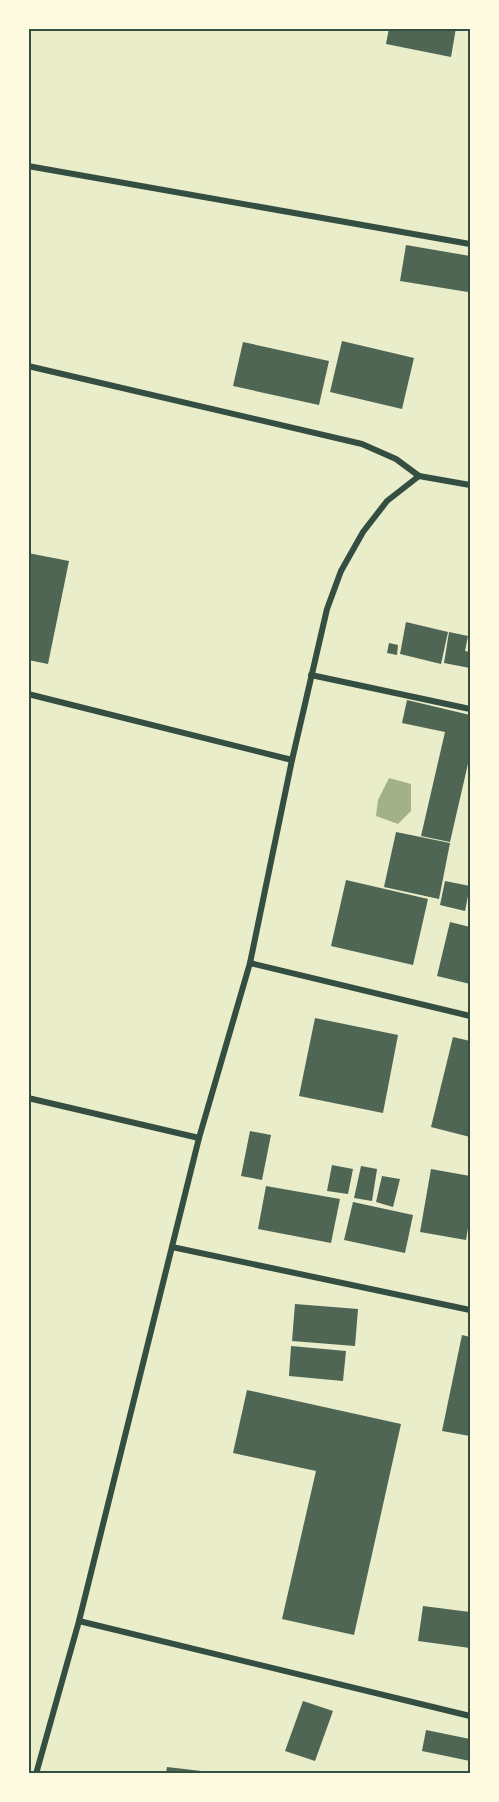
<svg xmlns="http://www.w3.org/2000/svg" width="499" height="1802" viewBox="0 0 499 1802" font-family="'PT Sans Narrow',sans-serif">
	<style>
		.water { fill: #a3b18a }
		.building { fill: #4f6655 }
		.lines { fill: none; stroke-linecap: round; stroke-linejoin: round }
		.minor { stroke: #344e41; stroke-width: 6 }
		.neatline { fill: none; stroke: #344e41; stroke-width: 2 }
	</style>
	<rect width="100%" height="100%" fill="#e9edc9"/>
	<polygon class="water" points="389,778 411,784 411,811 398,824 376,816 378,800"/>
	<g class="building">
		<polygon points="389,28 456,28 451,57 386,44"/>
		<polygon points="406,245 470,256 468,292 400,281"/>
		<polygon points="342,341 414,358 402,409 330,392"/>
		<polygon points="243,342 329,361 319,405 233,386"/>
		<polygon points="28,553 69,561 48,664 28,660"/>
		<polygon points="406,622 448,632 441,664 400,654"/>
		<polygon points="449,632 468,636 465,651 470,652 470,668 444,663"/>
		<polygon points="389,643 398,645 397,655 387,653"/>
		<polygon points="407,700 470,715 470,755 450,842 421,836 445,732 402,723"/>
		<polygon points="396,832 450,843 439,899 384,887"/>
		<polygon points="346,880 428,899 413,965 331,946"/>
		<polygon points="445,881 470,886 465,911 440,905"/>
		<polygon points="450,922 470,927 470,984 437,976"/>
		<polygon points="315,1018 398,1035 383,1113 299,1096"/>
		<polygon points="453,1037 470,1041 470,1137 431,1127"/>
		<polygon points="250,1131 271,1135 262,1180 241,1176"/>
		<polygon points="332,1165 353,1169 348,1194 327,1191"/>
		<polygon points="361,1166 377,1169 372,1201 354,1198"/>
		<polygon points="431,1169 470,1176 470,1216 466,1240 420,1232"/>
		<polygon points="382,1176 400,1179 393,1207 376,1202"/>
		<polygon points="266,1186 340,1199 331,1243 258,1229"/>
		<polygon points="353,1202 413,1215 405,1253 344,1240"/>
		<polygon points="295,1304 358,1309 355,1346 292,1341"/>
		<polygon points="462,1335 470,1337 470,1436 442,1431"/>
		<polygon points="291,1346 346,1351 343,1381 289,1376"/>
		<polygon points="247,1390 401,1424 354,1635 282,1619 316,1471 233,1453"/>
		<polygon points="423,1606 470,1612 470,1648 418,1641"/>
		<polygon points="303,1701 333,1711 315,1761 285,1751"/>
		<polygon points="426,1730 470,1739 470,1761 422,1751"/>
		<polygon points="167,1767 210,1772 210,1774 166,1774"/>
	</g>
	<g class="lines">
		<g class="minor">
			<polyline points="28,166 470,244"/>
			<polyline points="28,366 362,444 396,459 419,476 470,485"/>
			<polyline points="311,675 470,709"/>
			<polyline points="28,694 292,760"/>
			<polyline points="250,963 470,1016"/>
			<polyline points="28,1098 199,1138"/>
			<polyline points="172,1247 470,1310"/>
			<polyline points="79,1621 470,1716"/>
			<polyline points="36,1774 79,1621 199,1138 250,963 292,760 327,609 341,571 363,532 387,501 419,476"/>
		</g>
	</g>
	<rect width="499" height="1802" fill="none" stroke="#fefae0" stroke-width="60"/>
	<rect x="30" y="30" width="439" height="1742" class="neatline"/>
</svg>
